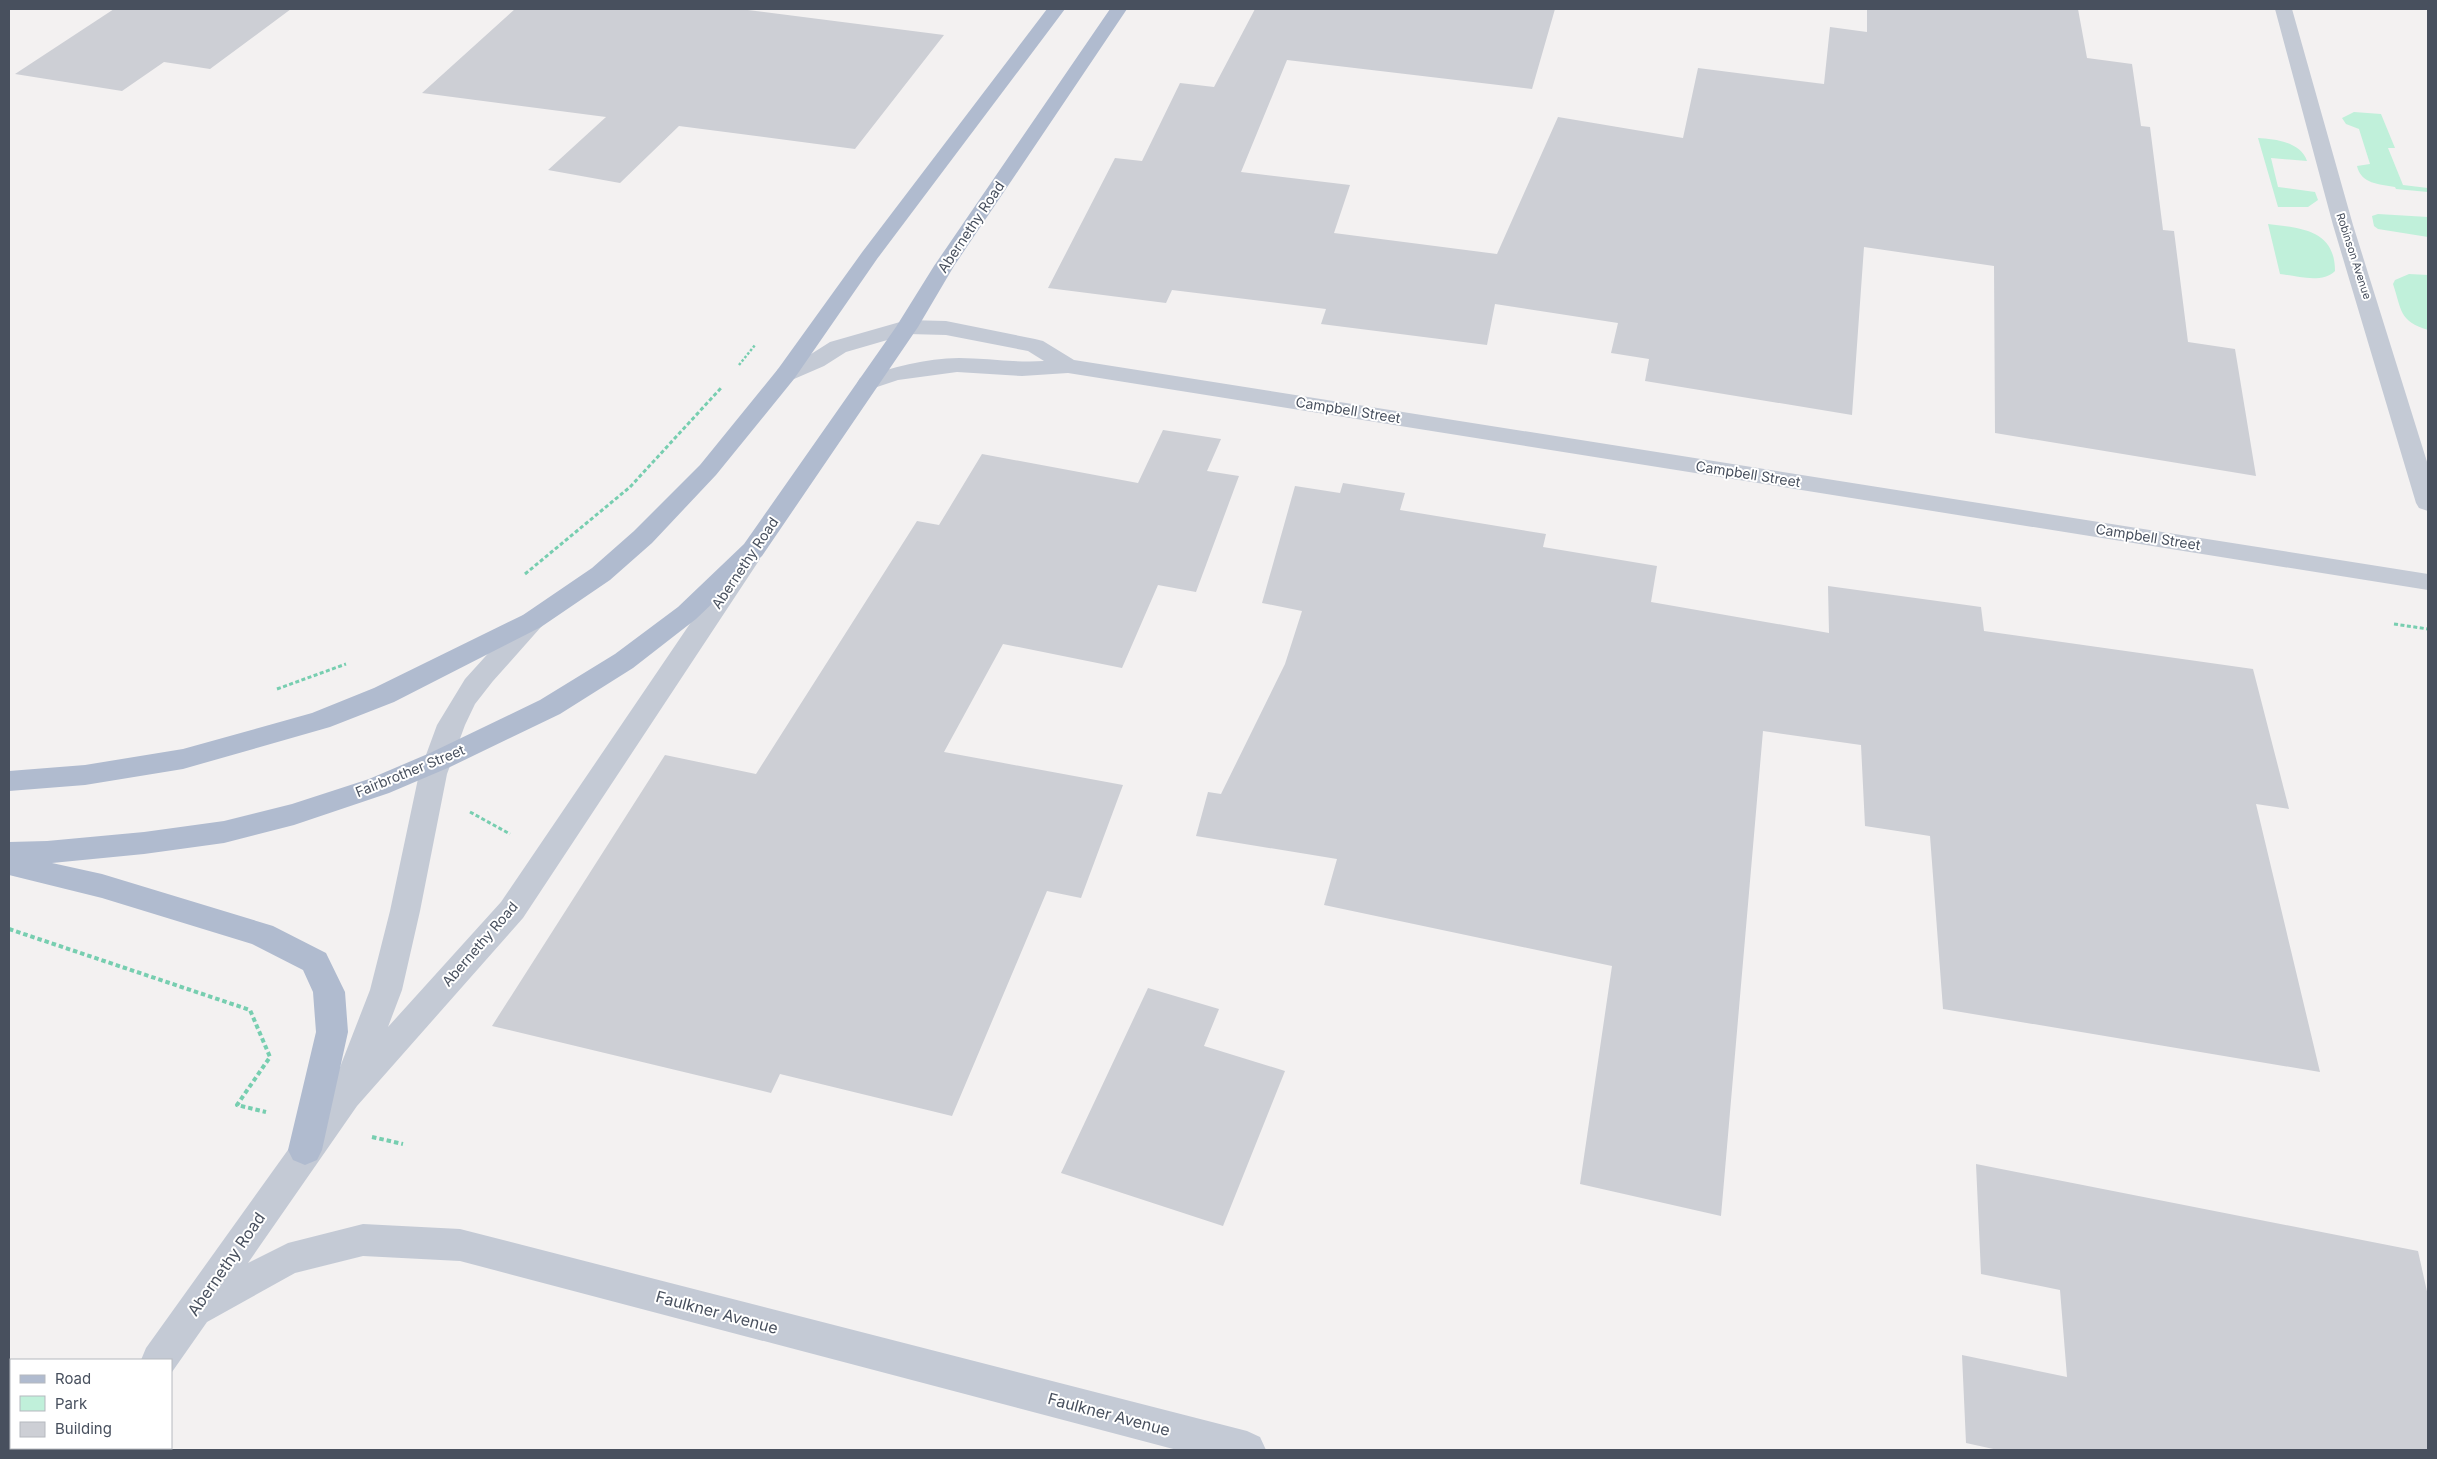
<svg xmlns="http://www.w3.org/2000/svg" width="2437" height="1459" viewBox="0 0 2437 1459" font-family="Inter,sans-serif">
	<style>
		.green { fill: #c0f0da }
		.building { fill: #cdcfd5 }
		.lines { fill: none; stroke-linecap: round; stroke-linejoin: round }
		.path-far2 { stroke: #77ceb0; stroke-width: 2.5; stroke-dasharray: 2.5 2; stroke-linecap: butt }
		.path-far1 { stroke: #77ceb0; stroke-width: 3; stroke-dasharray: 4 2.5; stroke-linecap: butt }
		.path { stroke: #77ceb0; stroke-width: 4; stroke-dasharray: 4.5 3; stroke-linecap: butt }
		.minor { fill: #c4cad5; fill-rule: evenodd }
		.major { fill: #b0bbcf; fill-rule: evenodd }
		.labels { text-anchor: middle; stroke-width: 4; stroke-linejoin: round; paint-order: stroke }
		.far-street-label { font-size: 11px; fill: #48505e; stroke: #fff }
		.street-label { font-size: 14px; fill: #48505e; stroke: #fff }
		.near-street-label { font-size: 16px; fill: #48505e; stroke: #fff }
	</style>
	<rect width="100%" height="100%" fill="#f3f1f1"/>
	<g class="green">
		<path d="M2354,112L2381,114L2395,148H2388L2403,185L2428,188V192L2396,189L2395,187C2379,184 2361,184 2357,166L2370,164L2359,129L2346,124L2342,118Z"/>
		<path d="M2258,138C2275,139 2301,142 2307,161L2271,158L2278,187L2315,192L2318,200L2308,207H2278Z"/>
		<polygon points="2378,214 2428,217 2428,237 2378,229 2374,226 2372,216"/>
		<path d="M2268,224C2300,228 2335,229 2335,271C2322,284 2297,276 2280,274Z"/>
		<path d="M2409,274L2428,275V330C2399,321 2402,311 2393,284L2395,280Z"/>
	</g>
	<g class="building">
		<polygon points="114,9 291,9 210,69 164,62 122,91 15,74"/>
		<polygon points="515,9 740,9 944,35 855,149 679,126 620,183 548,170 606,117 422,93"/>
		<polygon points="1255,9 1555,9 1532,89 1287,60 1241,172 1350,185 1334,233 1497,254 1558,117 1683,138 1698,68 1824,84 1830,27 1867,32 1867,9 2078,9 2087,58 2132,64 2141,126 2150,127 2163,230 2174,231 2188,342 2235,349 2256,476 1995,433 1994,266 1864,247 1852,415 1645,381 1649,359 1611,353 1618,323 1495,304 1487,345 1321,324 1326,309 1172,290 1166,303 1048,288 1115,158 1142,161 1180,83 1214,87"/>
		<polygon points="1163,430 1221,439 1207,471 1239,476 1196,592 1158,585 1122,668 1003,644 944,752 1123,785 1081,898 1047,891 952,1116 780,1074 771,1093 492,1026 665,755 756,774 917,521 939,525 982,454 1138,483"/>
		<polygon points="1343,483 1405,493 1400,510 1546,534 1543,547 1657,566 1651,602 1829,633 1828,586 1981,607 1984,631 2253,669 2289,809 2256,804 2320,1072 1943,1009 1930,836 1865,826 1861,745 1763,731 1721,1216 1580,1184 1612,966 1324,905 1337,859 1196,836 1208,792 1221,794 1285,664 1302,611 1262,603 1295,486 1340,493"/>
		<polygon points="1148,988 1219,1009 1204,1046 1285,1071 1223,1226 1061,1173"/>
		<polygon points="1976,1164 2418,1251 2428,1296 2428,1450 1998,1450 1966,1443 1962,1355 2067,1377 2060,1290 1981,1274"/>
	</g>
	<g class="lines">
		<polyline class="path-far2" points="739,365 755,345"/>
		<g class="path-far1">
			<polyline points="525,574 630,487 721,388"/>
			<polyline points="2394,624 2428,629"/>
			<polyline points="277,689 346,664"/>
			<polyline points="470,812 510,834"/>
		</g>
		<g class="path">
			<polyline points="9,929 250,1010 270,1057 237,1105 266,1112"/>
			<polyline points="372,1137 403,1144"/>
		</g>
		<g class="minor">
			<polygon points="2275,9 2292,9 2353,225 2428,465 2428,511 2419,508 2416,503 2333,225"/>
			<path d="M907,320L946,321L1035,339L1043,341L1074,360L2428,574V590L1068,373L1022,376L957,372L898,380L868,390L860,388L857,383L860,378C891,368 926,358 959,358C987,358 1015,363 1044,361L1028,351L946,335L908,334L846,352L824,366L794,379L786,381L778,379L775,374L778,369L808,356L830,342Z"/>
			<polygon points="747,551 756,553 760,559 523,918 357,1106 248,1263 288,1243 363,1224 460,1229 1247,1431 1260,1437 1266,1450 1177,1450 460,1261 363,1256 295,1273 207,1322 172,1372 171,1360 141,1360 146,1348 336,1083 335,1080 370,990 390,911 419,774 437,725 465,679 523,615 532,612 541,615 545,621 541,627 493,681 475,704 465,725 447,774 420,911 402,990 388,1027 501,902 738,553"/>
			<polygon points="79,1448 118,1448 117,1450 78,1450"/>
		</g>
		<g class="major">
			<polygon points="1047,9 1065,9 877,259 794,379 716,475 652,543 610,580 541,627 394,702 330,727 183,769 85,785 9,791 9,771 85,765 183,749 312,713 374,688 523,615 592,568 634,531 700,465 778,369 863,251"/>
			<polygon points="1110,9 1127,9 954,266 918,327 762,556 696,619 633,668 560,714 450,767 389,793 294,825 224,843 144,854 52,863 102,874 273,926 326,953 345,992 348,1032 322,1150 317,1160 305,1165 293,1160 288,1150 316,1032 313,992 303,970 252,944 102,898 9,875 9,842 47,841 144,832 224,821 292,804 369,779 430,753 540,700 615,654 678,607 744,544 896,327 934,266"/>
		</g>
	</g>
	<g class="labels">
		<g class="far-street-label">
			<text transform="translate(2354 256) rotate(72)" y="4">Robinson Avenue</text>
		</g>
		<g class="street-label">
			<text transform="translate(971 227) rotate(-56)" y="5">Abernethy Road</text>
			<text transform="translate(1348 410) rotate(9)" y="5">Campbell Street</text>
			<text transform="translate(1748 474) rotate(9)" y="5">Campbell Street</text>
			<text transform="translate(2148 537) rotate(9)" y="5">Campbell Street</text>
			<text transform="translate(745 563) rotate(-56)" y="5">Abernethy Road</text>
			<text transform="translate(410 771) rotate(-22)" y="5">Fairbrother Street</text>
			<text transform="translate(480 944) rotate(-49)" y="5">Abernethy Road</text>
		</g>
		<g class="near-street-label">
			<text transform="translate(226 1264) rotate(-55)" y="6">Abernethy Road</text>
			<text transform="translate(717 1312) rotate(15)" y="6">Faulkner Avenue</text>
			<text transform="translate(1109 1414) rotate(15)" y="6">Faulkner Avenue</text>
		</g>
	</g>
	<rect width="2437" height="1459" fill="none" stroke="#48505e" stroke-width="20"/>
	<rect x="10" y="1359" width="162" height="90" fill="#ffffff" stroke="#b6b9bf"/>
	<rect x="20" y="1375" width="25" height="8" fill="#b0bbcf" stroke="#b6b9bf"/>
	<text x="55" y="1384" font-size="15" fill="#48505e">Road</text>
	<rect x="20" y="1396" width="25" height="15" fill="#c0f0da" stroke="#b6b9bf"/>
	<text x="55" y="1409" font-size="15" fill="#48505e">Park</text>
	<rect x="20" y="1422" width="25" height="15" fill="#cdcfd5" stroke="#b6b9bf"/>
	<text x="55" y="1434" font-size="15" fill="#48505e">Building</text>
</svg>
